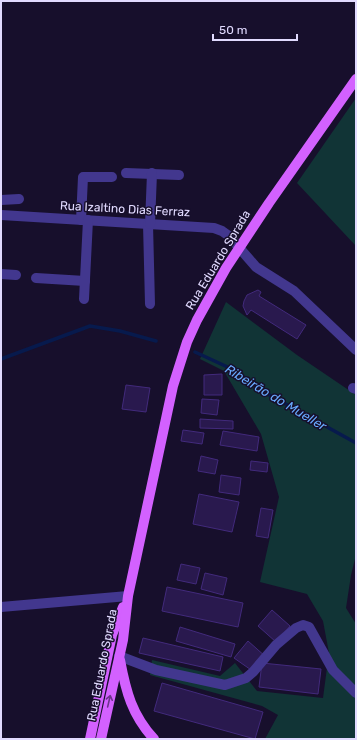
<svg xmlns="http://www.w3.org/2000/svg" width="357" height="740" viewBox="0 0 357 740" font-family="Rubik,sans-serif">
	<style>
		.green { fill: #113436 }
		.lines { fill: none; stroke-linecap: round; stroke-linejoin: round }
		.stream { stroke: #071a4d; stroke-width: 3.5 }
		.building { fill: #29194e; stroke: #422a7c }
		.minor { stroke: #42378e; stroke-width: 10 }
		.major { stroke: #d361ff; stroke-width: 10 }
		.oneway { stroke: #6c348b }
		.labels { text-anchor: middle; stroke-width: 3; stroke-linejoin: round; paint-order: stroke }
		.street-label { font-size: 12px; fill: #e1daff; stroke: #170f2c }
		.water-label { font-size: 13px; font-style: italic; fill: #68abff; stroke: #170f2c }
	</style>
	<rect width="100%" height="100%" fill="#170f2c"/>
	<g class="green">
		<polygon points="356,98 356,246 297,183"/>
		<polygon points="226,302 297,355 356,395 356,555 351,575 346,608 356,624 356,739 265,739 278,715 262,706 150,675 152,660 220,676 235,663 257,691 323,698 329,653 323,621 307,594 260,582 279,497 261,434 224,371 200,359"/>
	</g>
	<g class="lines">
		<g class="stream">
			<polyline points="195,352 234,370 264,392 356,443"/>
			<polyline points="1,359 90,326 120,331 156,341"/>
		</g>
	</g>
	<g class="building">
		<polygon points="258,290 261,292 259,296 306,325 297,339 251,310 247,315 243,306 244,301 247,295"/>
		<polygon points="222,374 222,395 204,395 204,375"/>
		<polygon points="126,385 150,388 146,412 122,409"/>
		<polygon points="202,399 219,400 217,415 201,413"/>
		<polygon points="200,419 233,421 233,429 200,428"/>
		<polygon points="183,430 204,433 202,444 181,441"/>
		<polygon points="223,431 259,437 257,451 220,445"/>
		<polygon points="201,456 218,460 215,474 198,471"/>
		<polygon points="251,461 268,463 267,472 250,470"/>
		<polygon points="221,475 241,478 239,495 219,492"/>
		<polygon points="199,494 239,502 232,532 193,524"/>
		<polygon points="261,508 273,510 268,538 256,536"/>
		<polygon points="181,564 200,568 196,584 177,580"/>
		<polygon points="205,573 227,578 223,595 201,589"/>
		<polygon points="167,587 243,603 238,627 162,611"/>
		<polygon points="272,610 290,626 276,642 258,626"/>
		<polygon points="180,627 235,644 231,657 176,641"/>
		<polygon points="143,638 223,657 220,671 139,653"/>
		<polygon points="248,641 266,657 254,672 234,658"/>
		<polygon points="262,663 321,669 318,694 259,687"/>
		<polygon points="162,683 263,712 255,739 154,711"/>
	</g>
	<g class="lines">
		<g class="minor">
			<polyline points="126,173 179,175"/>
			<polyline points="1,200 19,199"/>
			<polyline points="1,215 214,228 222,231 229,236 256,267 294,291 356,350"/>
			<polyline points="81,220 83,177 112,177"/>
			<polyline points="148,224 150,304"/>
			<polyline points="150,224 152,173"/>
			<polyline points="1,274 16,275"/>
			<polyline points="36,278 85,281"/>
			<polyline points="84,299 88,220"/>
			<polyline points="353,388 356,389"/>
			<polyline points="1,607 128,596"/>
			<polyline points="119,656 156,670 225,685 246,678 253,672 276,645 296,628 303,625 309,627 333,670 356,693"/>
		</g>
		<g class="major">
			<path d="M120,660C126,692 132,715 154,739"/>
			<polyline points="90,739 112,635 123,607"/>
			<polyline points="101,739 123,640 128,596 173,386 187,342 197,320 226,268 269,203 356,79"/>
		</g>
	</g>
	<defs><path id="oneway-shaft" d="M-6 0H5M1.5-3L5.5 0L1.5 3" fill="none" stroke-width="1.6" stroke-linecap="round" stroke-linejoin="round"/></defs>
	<use class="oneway" href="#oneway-shaft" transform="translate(109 701) rotate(-77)"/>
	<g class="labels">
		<g class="street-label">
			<text transform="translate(125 209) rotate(3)" y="4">Rua Izaltino Dias Ferraz</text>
			<text transform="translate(218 260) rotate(-59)" y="4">Rua Eduardo Sprada</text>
			<text transform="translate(102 665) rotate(-79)" y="4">Rua Eduardo Sprada</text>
		</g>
		<g class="water-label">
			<text transform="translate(276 397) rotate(31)" y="5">Ribeirão do Mueller</text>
		</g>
	</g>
	<rect width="357" height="740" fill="none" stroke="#e1daff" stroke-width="4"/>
	<path d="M213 34v6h84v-6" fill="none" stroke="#e1daff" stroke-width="2"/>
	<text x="219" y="34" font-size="12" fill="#e1daff" stroke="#170f2c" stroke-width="3" paint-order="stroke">50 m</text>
</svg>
